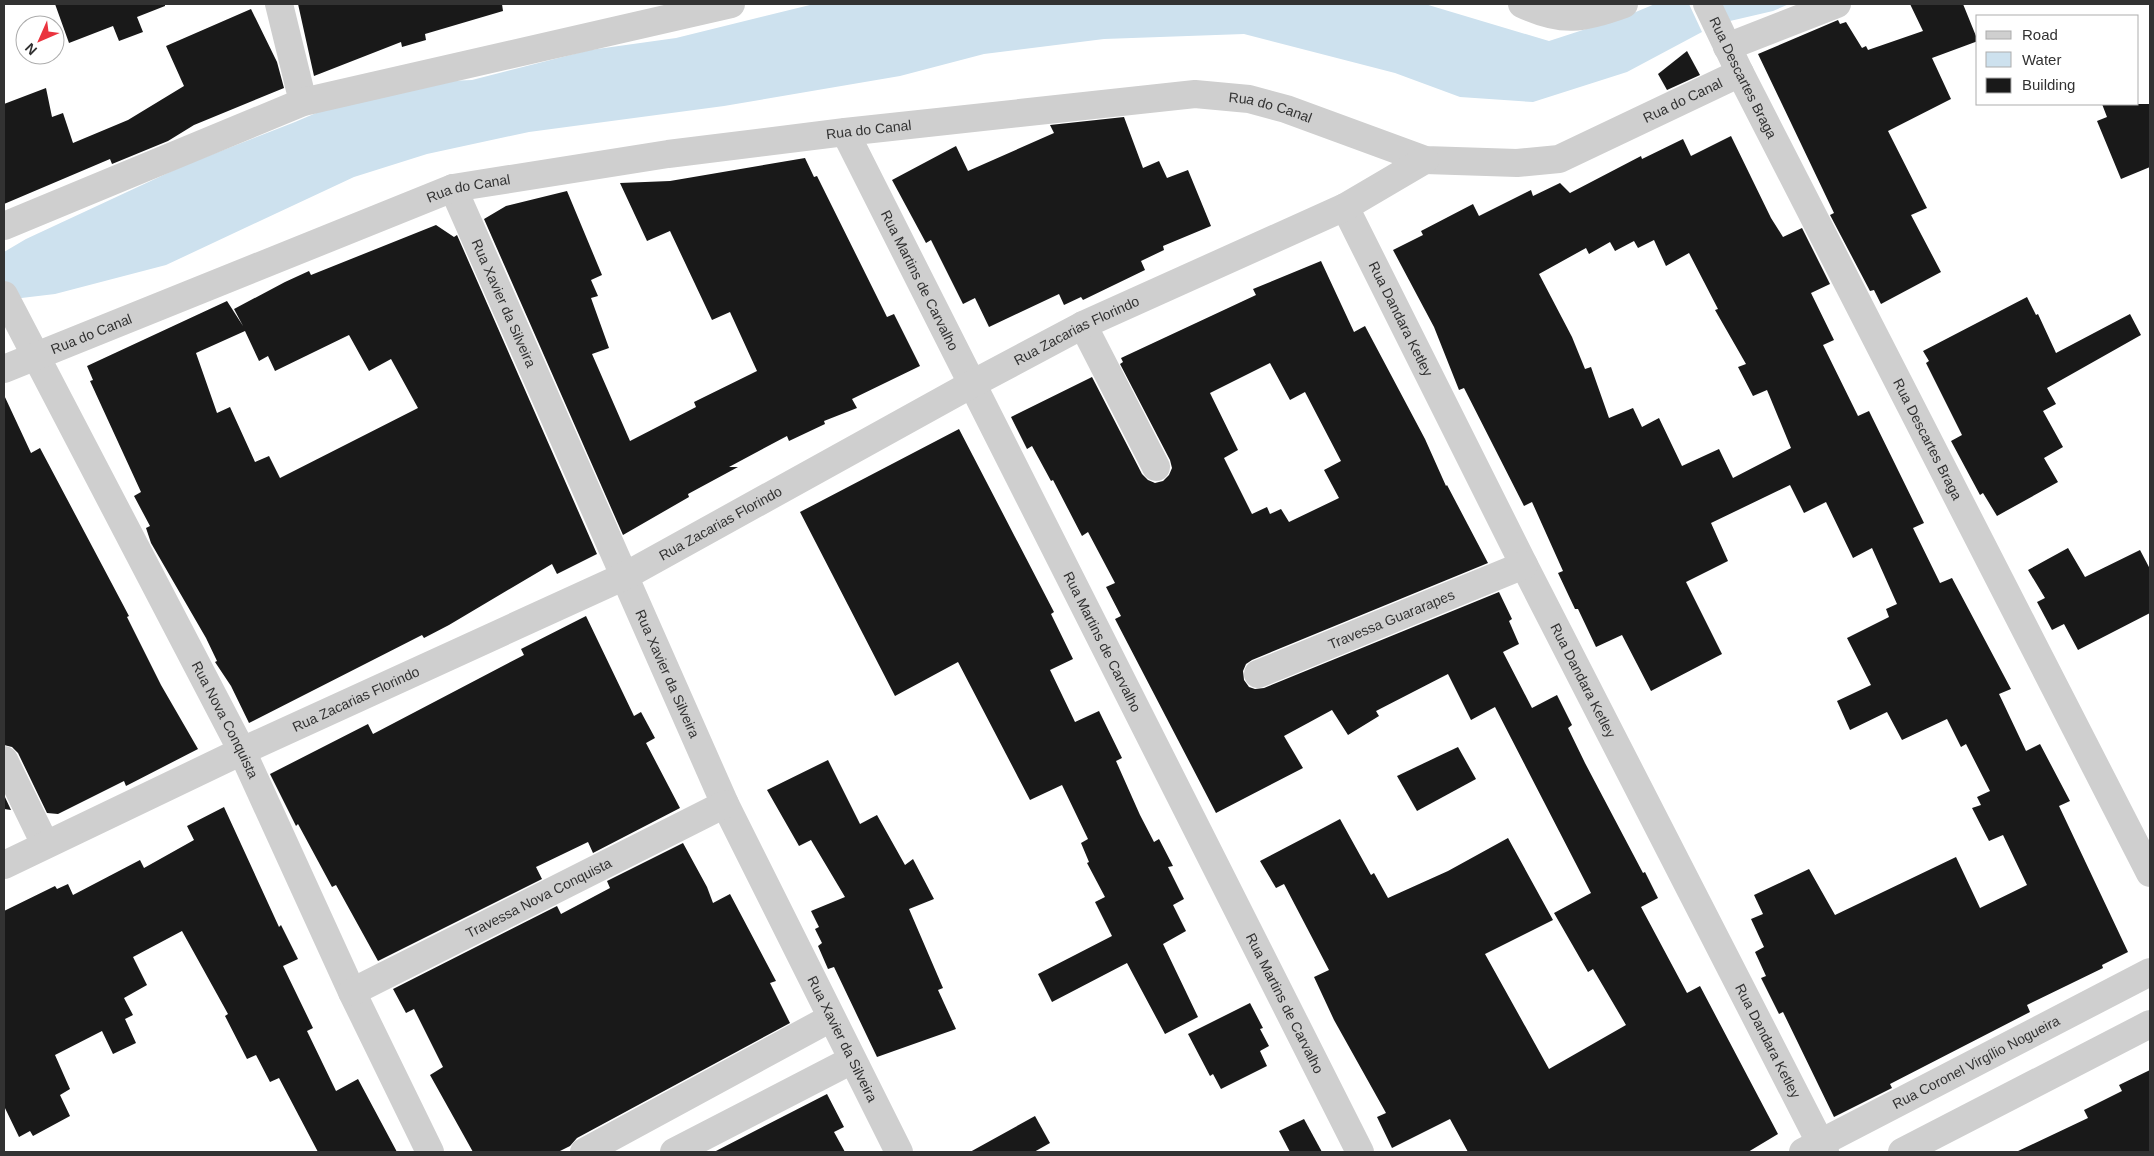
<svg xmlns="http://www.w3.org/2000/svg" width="2154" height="1156" viewBox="0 0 2154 1156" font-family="Arial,sans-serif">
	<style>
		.water { fill: #cde1ee }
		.building { fill: #191919; fill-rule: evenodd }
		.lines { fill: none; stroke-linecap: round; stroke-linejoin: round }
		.street { stroke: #cfcfcf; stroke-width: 28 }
		.labels { text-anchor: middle; stroke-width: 5; stroke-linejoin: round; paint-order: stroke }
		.street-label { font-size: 14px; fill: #323232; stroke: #fff }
	</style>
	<rect width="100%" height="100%" fill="#fff"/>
	<g class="water">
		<polygon points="814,4 1425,4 1549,41 1626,16 1655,4 1689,4 1702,32 1627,72 1533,102 1460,97 1395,73 1244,34 1104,39 984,54 900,76 724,106 529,132 427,154 354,177 166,265 55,294 13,299 4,279 4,252 26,239 185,165 295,122 384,84 472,80 590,50 676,38"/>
		<polygon points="1721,4 1789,4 1773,11 1730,21"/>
	</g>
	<g class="building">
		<polygon points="55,4 165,4 165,6 137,17 143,32 119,41 113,26 69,43"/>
		<polygon points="298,4 502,4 503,11 425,34 426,40 402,47 401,42 314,76"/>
		<polygon points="1910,4 1963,4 1978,41 1932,58 1951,99 1888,131 1927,208 1911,215 1941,272 1881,304 1874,290 1870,291 1830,215 1834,213 1758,54 1838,20 1840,24 1846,22 1862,48 1866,46 1868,50 1923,31"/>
		<polygon points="251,9 277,62 284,88 194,125 168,141 112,164 110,159 4,204 4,104 46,88 52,117 63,113 73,143 128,120 184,86 166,46"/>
		<polygon points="1687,51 1700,75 1667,90 1658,74"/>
		<polygon points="2102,104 2150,104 2150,167 2121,179 2097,121 2107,117"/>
		<polygon points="1124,117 1143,168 1159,161 1167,178 1188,170 1211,226 1163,246 1164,250 1141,261 1145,270 1083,300 1081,297 1064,305 1059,294 989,327 975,298 963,304 931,240 926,243 892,180 956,146 968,171 1054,133 1050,125"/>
		<path d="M1731,136L1771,218L1783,237L1802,228L1830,284L1811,293L1834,340L1823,345L1858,416L1869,411L1924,523L1913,528L1940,583L1952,578L2011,689L1999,694L2026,751L2040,744L2070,801L2059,806L2128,952L2102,965L2103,968L2027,1005L2030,1012L1890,1084L1892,1088L1834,1117L1783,1012L1779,1014L1761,978L1766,976L1755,952L1764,947L1751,919L1763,914L1754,895L1809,869L1835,915L1956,857L1980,908L2027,885L2003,835L1989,841L1972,808L1981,805L1977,797L1990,791L1966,744L1961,747L1947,719L1902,740L1887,712L1850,730L1837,701L1871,685L1847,638L1889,617L1886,609L1897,604L1872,548L1853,558L1826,502L1804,513L1790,485L1711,523L1728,561L1686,582L1722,654L1651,691L1622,635L1596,647L1578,609H1575L1558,573L1563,571L1532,502L1524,506L1464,388L1459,390L1434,327L1393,250L1423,235L1421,231L1473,204L1479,216L1531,190L1533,196L1560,183L1570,193L1641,156L1642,159L1683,139L1691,156ZM1654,240L1666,266L1689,253L1718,309L1715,310L1746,364L1738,367L1753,396L1767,390L1791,448L1733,478L1719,449L1682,466L1659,418L1642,427L1633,408L1609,418L1591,367L1585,369L1572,337L1539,274L1586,248L1589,254L1610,242L1615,251L1634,241L1638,248Z"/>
		<polygon points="805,158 814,177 817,176 887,317 894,314 920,366 852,399 857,408 824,421 825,424 789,441 787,436 729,467 738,467 688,494 689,497 623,535 484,219 506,206 567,191 602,275 591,280 598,296 591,298 609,348 592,354 630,441 696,407 694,402 757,371 730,312 712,320 670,231 647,241 620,183 670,181"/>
		<path d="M436,225L454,237L457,235L597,554L557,574L552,564L449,625L424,638L422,635L249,723L231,686L215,662L217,661L206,638L151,543L146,528L150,526L134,496L141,492L90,381L93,380L87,366L227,301L243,326L234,309L285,282L309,271L311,275ZM245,331L259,361L268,356L275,371L349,335L369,371L391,359L418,408L280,478L269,456L255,462L230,407L217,413L196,353Z"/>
		<path d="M1321,261L1354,332L1365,326L1425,439L1446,486L1447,485L1488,563L1252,660L1246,664L1243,671L1244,680L1249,687L1255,689L1264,688L1499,592L1512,619L1509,621L1519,644L1503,652L1532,708L1557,695L1572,725L1568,728L1585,763L1643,873L1645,872L1658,898L1641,907L1687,993L1700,986L1778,1134L1748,1152H1468L1450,1119L1392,1148L1377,1117L1386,1113L1334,1020L1314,977L1329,970L1284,884L1276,888L1260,861L1325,827L1340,819L1371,875L1374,873L1388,898L1448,871L1508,838L1553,920L1485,954L1549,1069L1626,1025L1593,969L1588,972L1554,913L1591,893L1495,707L1471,720L1448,674L1376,711L1379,716L1348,735L1332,710L1284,736L1303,768L1216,813L1115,619L1121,616L1106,587L1115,583L1088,532L1082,536L1053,480L1051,481L1032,446L1027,449L1011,417L1092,377L1142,474L1148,480L1155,483L1163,481L1169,475L1172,468L1170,460L1120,364L1123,362L1121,358L1256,295L1253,289ZM1270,363L1290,400L1305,392L1341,461L1324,470L1339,498L1289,522L1281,509L1270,514L1267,507L1252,514L1224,458L1238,450L1210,393Z"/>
		<polygon points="2027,297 2036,315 2038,314 2056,353 2130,314 2141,335 2047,388 2056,404 2043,411 2063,447 2044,458 2058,482 1997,516 1983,493 1980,495 1951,441 1962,435 1926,363 1929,361 1923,351"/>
		<polygon points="4,395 31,453 40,448 129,616 127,617 161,685 198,749 126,786 124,781 58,814 47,813 18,753 12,747 4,745"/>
		<polygon points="959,429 1054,612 1051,614 1073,659 1050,670 1075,722 1099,711 1122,758 1116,761 1140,815 1154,842 1159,839 1173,866 1168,867 1184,899 1173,905 1186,931 1163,944 1198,1017 1165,1034 1127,963 1052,1002 1038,974 1112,936 1095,902 1105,897 1087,863 1089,862 1081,843 1088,839 1062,785 1030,800 958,662 895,696 800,512"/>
		<polygon points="2068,548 2085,577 2140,550 2150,569 2150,613 2078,650 2064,624 2052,630 2037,602 2045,598 2028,570"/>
		<polygon points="586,616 634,716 641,712 655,738 646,743 680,808 593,853 588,842 536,867 542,879 378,961 336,885 332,887 298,824 296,826 270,774 368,724 373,734 524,655 521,649"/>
		<polygon points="1458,747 1476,779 1417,811 1397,776"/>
		<polygon points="828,760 860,824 877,815 905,865 913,859 934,899 909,909 943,988 938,990 956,1029 877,1057 834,967 828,969 818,946 822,943 815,929 819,927 811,911 845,897 811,840 799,846 767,790"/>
		<polygon points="4,795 11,810 4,809"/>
		<polygon points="224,807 279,927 281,925 298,959 283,966 313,1028 307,1031 336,1091 358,1079 397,1152 318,1152 279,1078 270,1082 256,1055 247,1059 225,1016 228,1014 182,931 133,957 147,985 124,998 133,1015 125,1019 136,1043 113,1054 102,1031 55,1055 70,1089 60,1095 70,1116 33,1136 30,1131 19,1137 4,1106 4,911 55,886 57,889 68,884 73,895 140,860 144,868 194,840 187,826"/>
		<polygon points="683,843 707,887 713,903 730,894 776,981 770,983 790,1023 577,1138 570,1146 558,1152 473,1152 430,1075 443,1067 414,1009 406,1013 393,989 557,906 561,914 610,888 607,881"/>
		<polygon points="1250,1003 1263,1028 1260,1029 1269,1046 1260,1051 1267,1066 1221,1089 1213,1074 1210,1076 1188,1034"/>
		<polygon points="2150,1070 2150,1152 2016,1152 2088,1118 2084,1110 2122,1091 2119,1085"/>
		<polygon points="827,1094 844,1127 834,1132 845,1152 714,1152"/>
		<polygon points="1035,1116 1050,1143 1034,1152 970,1152"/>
		<polygon points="1304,1119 1322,1152 1290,1152 1279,1131"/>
	</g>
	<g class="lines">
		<g class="street">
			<polyline points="279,4 303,102"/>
			<path d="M1522,4C1562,23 1583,19 1624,4"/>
			<path id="s1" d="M1707,4L1740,73L2150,873"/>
			<polyline points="1727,47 1837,4"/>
			<path id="s2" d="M845,132L1360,1152"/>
			<path id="s3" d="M453,188L725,804L899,1152"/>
			<path id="s4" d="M1345,207L1524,565L1825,1152"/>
			<polyline points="4,226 303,102 731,4"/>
			<path id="s5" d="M4,295L242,751L352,992L430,1152"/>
			<polyline points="1083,325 1156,467"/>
			<path id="s6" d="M4,369L453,188L668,154L845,132L1195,94L1249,99L1286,109L1425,160L1517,163L1559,159L1740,73"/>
			<path id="s7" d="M1258,674L1524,565"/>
			<polyline points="4,760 45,844"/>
			<path id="s8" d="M4,865L242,751L625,576L972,384L1083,325L1345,207L1425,160"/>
			<path id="s9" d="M352,992L725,804"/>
			<polyline points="584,1152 831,1018"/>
			<polyline points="674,1152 852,1060"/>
			<path id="s10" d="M1803,1152L2150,972"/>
			<polyline points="1902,1152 2150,1024"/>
		</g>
	</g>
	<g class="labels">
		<g class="street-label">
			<text dy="5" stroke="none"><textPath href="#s1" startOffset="82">Rua Descartes Braga</textPath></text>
			<text dy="5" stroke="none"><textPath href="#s6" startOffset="1744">Rua do Canal</textPath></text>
			<text dy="5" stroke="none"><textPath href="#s6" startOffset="1309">Rua do Canal</textPath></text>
			<text dy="5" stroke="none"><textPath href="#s6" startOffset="904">Rua do Canal</textPath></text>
			<text dy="5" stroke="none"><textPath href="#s6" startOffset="499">Rua do Canal</textPath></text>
			<text dy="5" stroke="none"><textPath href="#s2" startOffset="166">Rua Martins de Carvalho</textPath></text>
			<text dy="5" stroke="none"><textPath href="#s3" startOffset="126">Rua Xavier da Silveira</textPath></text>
			<text dy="5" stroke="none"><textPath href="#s4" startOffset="125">Rua Dandara Ketley</textPath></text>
			<text dy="5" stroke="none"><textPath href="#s8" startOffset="1199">Rua Zacarias Florindo</textPath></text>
			<text dy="5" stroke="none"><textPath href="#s6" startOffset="94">Rua do Canal</textPath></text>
			<text dy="5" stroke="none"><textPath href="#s1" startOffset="488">Rua Descartes Braga</textPath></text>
			<text dy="5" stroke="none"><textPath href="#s8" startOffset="794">Rua Zacarias Florindo</textPath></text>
			<text dy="5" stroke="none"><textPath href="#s7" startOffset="144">Travessa Guararapes</textPath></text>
			<text dy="5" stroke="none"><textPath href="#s2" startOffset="571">Rua Martins de Carvalho</textPath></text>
			<text dy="5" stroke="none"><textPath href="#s3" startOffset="531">Rua Xavier da Silveira</textPath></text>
			<text dy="5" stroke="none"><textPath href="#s4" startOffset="530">Rua Dandara Ketley</textPath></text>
			<text dy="5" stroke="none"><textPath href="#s8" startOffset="389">Rua Zacarias Florindo</textPath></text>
			<text dy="5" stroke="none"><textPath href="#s5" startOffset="479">Rua Nova Conquista</textPath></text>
			<text dy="5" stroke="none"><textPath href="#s9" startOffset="209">Travessa Nova Conquista</textPath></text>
			<text dy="5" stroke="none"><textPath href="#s2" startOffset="976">Rua Martins de Carvalho</textPath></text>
			<text dy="5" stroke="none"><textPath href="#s3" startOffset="936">Rua Xavier da Silveira</textPath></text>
			<text dy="5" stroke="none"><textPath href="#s4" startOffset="935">Rua Dandara Ketley</textPath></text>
			<text dy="5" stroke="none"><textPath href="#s10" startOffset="195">Rua Coronel Virgílio Nogueira</textPath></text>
		</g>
	</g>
	<rect width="2154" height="1156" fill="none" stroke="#323232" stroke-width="10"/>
	<rect x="1976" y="15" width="162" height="90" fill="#ffffff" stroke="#adadad"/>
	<rect x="1986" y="31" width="25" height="8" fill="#cfcfcf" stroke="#adadad"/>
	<text x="2022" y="40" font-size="15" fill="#323232">Road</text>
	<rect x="1986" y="52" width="25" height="15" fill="#cde1ee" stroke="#adadad"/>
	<text x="2022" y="65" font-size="15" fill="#323232">Water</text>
	<rect x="1986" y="78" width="25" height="15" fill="#191919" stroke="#adadad"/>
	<text x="2022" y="90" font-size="15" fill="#323232">Building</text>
	<g transform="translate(40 40) rotate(225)"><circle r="24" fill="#ffffff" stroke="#adadad"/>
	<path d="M0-4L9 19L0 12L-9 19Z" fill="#ea333e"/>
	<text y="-8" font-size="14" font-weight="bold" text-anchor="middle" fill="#323232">N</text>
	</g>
</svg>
